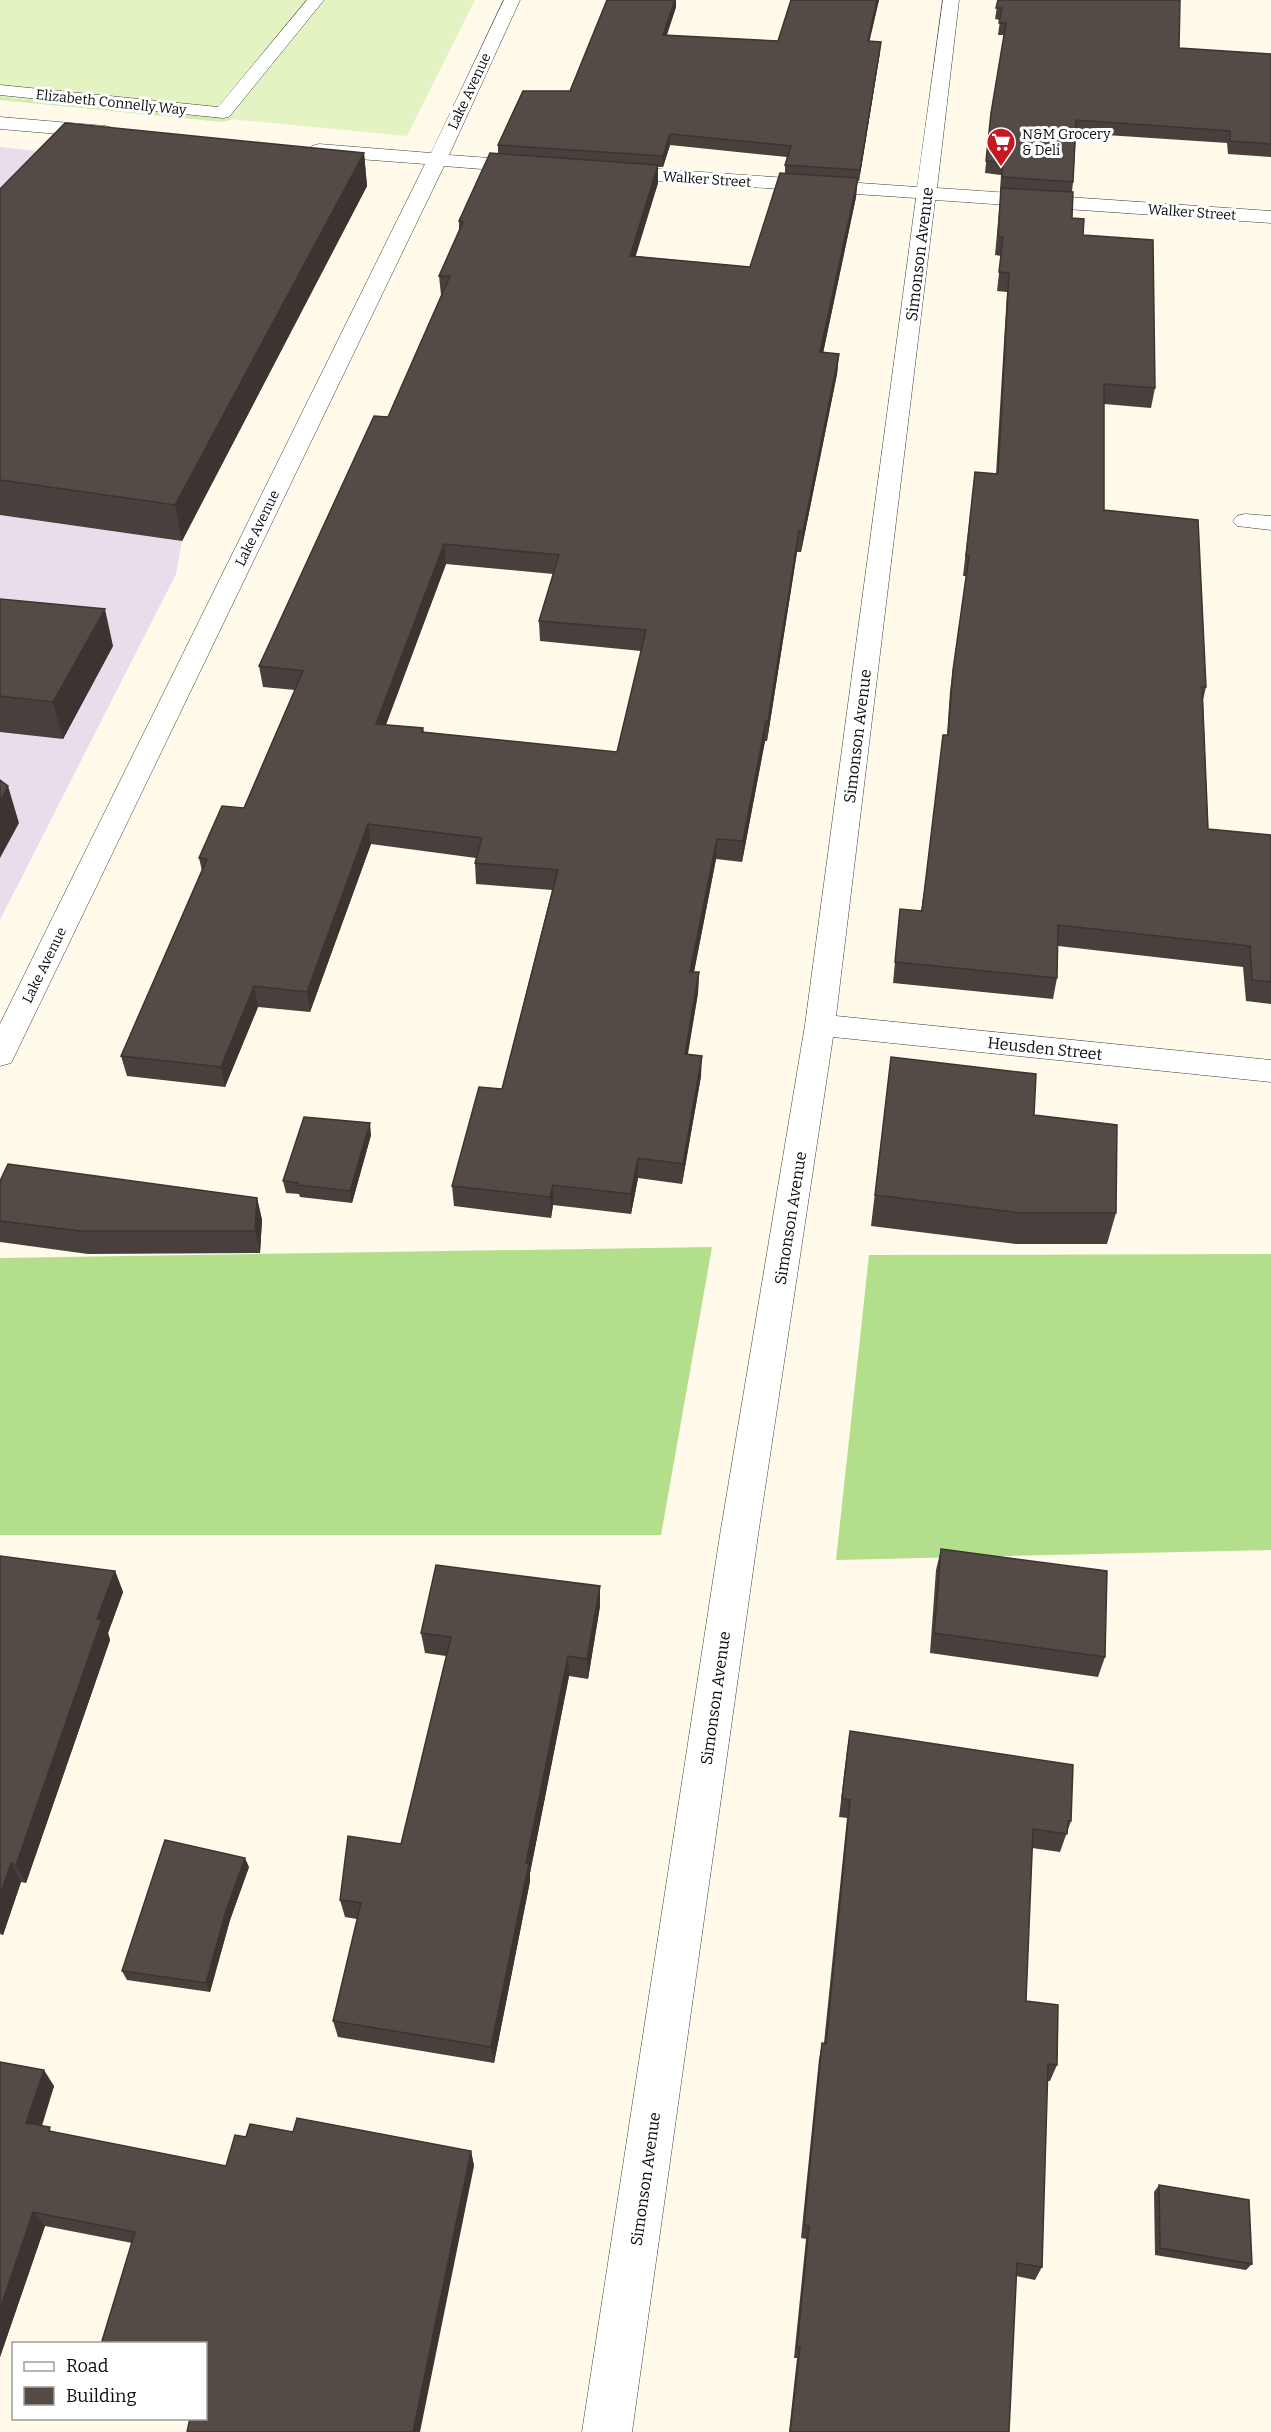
<svg xmlns="http://www.w3.org/2000/svg" width="1271" height="2432" viewBox="0 0 1271 2432" font-family="Bitter,serif">
	<style>
		.industrial { fill: #e9ddeb }
		.green { fill: #d0edaf }
		.forest { fill: #b3df8d }
		.pitch { fill: #e3f3c2 }
		.lines { fill: none; stroke-linecap: round; stroke-linejoin: round }
		.service-casing { stroke: #3e3e3e; stroke-width: 1 }
		.minor-casing { stroke: #3e3e3e; stroke-width: 1 }
		.service { fill: #fff; fill-rule: evenodd }
		.minor { fill: #fff; fill-rule: evenodd }
		.wall { fill: #48403c; fill-rule: evenodd }
		.shaded-wall { fill: #3b3431 }
		.building { fill: #544b46; stroke: #3b3431; stroke-width: 1.5; fill-rule: evenodd }
		.labels { text-anchor: middle; stroke-width: 6; stroke-linejoin: round; paint-order: stroke }
		.far-street-label { font-size: 14px; fill: #0b0b0b; stroke: #fff }
		.far-poi-label { font-size: 14px; fill: #0b0b0b; stroke: #fff; text-anchor: start }
		.street-label { font-size: 16px; fill: #0b0b0b; stroke: #fff }
	</style>
	<rect width="100%" height="100%" fill="#fffae9"/>
	<polygon class="industrial" points="0,147 367,186 182,541 176,574 0,920"/>
	<polygon class="green" points="0,97 233,119 222,122 0,100"/>
	<g class="forest">
		<polygon points="712,1247 661,1535 0,1535 0,1258"/>
		<polygon points="1271,1254 1271,1550 836,1560 869,1255"/>
	</g>
	<polygon class="pitch" points="0,0 475,0 407,136 0,97"/>
	<g class="lines">
		<g class="service-casing">
			<polygon id="service" points="307,0 324,0 229,117 223,118 0,95 0,85 218,107"/>
		</g>
		<g class="minor-casing">
			<g id="minor">
				<polygon points="504,0 520,0 449,155 530,161 537,163 540,167 537,171 530,173 444,166 15,1055 11,1063 0,1066 0,1024 425,164 319,156 312,154 310,150 312,146 319,144 431,153"/>
				<polygon points="943,0 959,0 937,188 1271,211 1271,223 935,200 836,1016 1271,1060 1271,1082 833,1037 758,1535 632,2432 582,2432 720,1535 805,1025 916,198 615,178 608,176 605,172 608,168 615,166 917,187"/>
				<polygon points="0,117 106,126 113,128 115,132 113,136 106,138 0,129"/>
				<polygon points="1245,514 1271,516 1271,530 1237,526 1233,521 1237,516"/>
			</g>
		</g>
		<use href="#service" class="service"/>
		<use href="#minor" class="minor"/>
	</g>
	<g class="wall">
		<path d="M791,0H879L869,41L880,52L859,181H857L856,197L823,353L839,354L837,374L801,552H797L767,741H765L742,862L716,859L694,972H699L698,993L688,1054L701,1076L682,1184L638,1178L631,1214L553,1205L551,1218L454,1206L452,1186L502,1089L552,890L476,884L475,863L476,858L371,844L310,1012L258,1007L225,1087L127,1076L121,1056L202,871L199,858L244,808L295,690L263,687L259,666L388,417L442,295H441L439,276L459,231V221L498,154V145L570,91L676,7L667,35L778,41ZM670,145L787,157L785,165V173L750,267L635,256L658,183V167H663ZM446,564L553,574L539,621L540,641L641,651L617,752L424,732L423,728L386,725Z"/>
		<polygon points="998,0 1179,48 1271,54 1271,157 1228,154 1227,143 1076,133 1073,182 1072,192 1072,218 1083,235 1155,388 1151,408 1104,404 1104,510 1206,687 1203,700 1208,829 1271,835 1271,1004 1246,1001 1243,967 1058,946 1057,978 1053,999 893,983 900,909 921,911 947,735 950,691 966,576 963,576 975,472 996,474 1007,292 997,291 1001,256 995,255 1001,190 1000,190 1001,175 985,173 991,113 1004,35 998,35 1000,20 995,19"/>
		<polygon points="364,153 367,186 182,541 0,515 0,189"/>
		<polygon points="0,599 113,646 63,739 0,732"/>
		<polygon points="891,1057 1034,1115 1116,1213 1107,1244 1016,1244 871,1226"/>
		<polygon points="371,1135 352,1203 300,1197 299,1194 286,1193 283,1181"/>
		<polygon points="0,1181 257,1198 262,1220 260,1253 88,1254 0,1242"/>
		<polygon points="941,1549 1105,1657 1098,1677 930,1653 936,1570"/>
		<polygon points="0,1556 115,1571 123,1592 108,1633 110,1640 26,1883 21,1882 3,1935 0,1934"/>
		<polygon points="600,1586 600,1606 588,1679 569,1676 530,1873 530,1881 494,2063 338,2037 333,2021 357,1919 345,1917 340,1900 401,1844 446,1656 425,1653 421,1633"/>
		<polygon points="850,1731 1071,1821 1060,1852 1032,1848 1026,2001 1057,2065 1050,2081 1047,2081 1042,2267 1035,2280 1016,2276 1009,2432 789,2432 797,2358 794,2358 806,2239 801,2238 819,2059 822,2043 824,2043 847,1818 839,1817 847,1750"/>
		<polygon points="249,1867 230,1920 210,1992 127,1980 122,1971"/>
		<polygon points="0,2062 54,2086 42,2126 53,2132 226,2166 246,2137 293,2132 471,2151 474,2166 206,2418 206,2343 104,2343 102,2341 132,2243 45,2226 0,2357"/>
		<polygon points="1159,2185 1252,2264 1246,2270 1155,2255 1154,2192"/>
	</g>
	<g class="shaded-wall">
		<polygon points="675,0 676,0 676,7 663,45 663,35"/>
		<polygon points="877,0 879,0 867,52 868,41"/>
		<polygon points="881,42 880,52 859,181 860,170"/>
		<polygon points="670,134 670,145 663,167 663,156"/>
		<polygon points="364,153 367,186 182,541 175,505"/>
		<polygon points="658,165 658,183 630,275 630,256"/>
		<polygon points="858,178 856,197 819,372 820,352"/>
		<polygon points="839,354 837,374 801,552 803,532"/>
		<polygon points="799,531 797,552 767,741 768,721"/>
		<polygon points="444,544 446,564 378,745 376,724"/>
		<polygon points="105,609 113,646 63,739 53,702"/>
		<polygon points="766,721 765,741 742,862 743,841"/>
		<polygon points="8,786 19,823 0,858 0,801"/>
		<polygon points="368,824 371,844 310,1012 307,992"/>
		<polygon points="717,839 716,859 690,992 690,972"/>
		<polygon points="699,972 698,993 684,1074 685,1054"/>
		<polygon points="254,986 258,1007 225,1087 221,1067"/>
		<polygon points="702,1056 701,1076 682,1184 683,1164"/>
		<polygon points="370,1123 371,1135 352,1203 350,1191"/>
		<polygon points="638,1158 638,1178 631,1214 631,1194"/>
		<polygon points="553,1185 553,1205 551,1218 550,1197"/>
		<polygon points="257,1198 262,1220 260,1253 255,1231"/>
		<polygon points="115,1571 123,1592 108,1633 110,1640 26,1883 16,1865 97,1619"/>
		<polygon points="600,1586 600,1606 588,1679 587,1659"/>
		<polygon points="568,1656 569,1676 530,1873 530,1881 494,2063 491,2047 526,1863"/>
		<polygon points="245,1858 249,1867 230,1920 210,1992 206,1983 226,1911"/>
		<polygon points="11,1863 21,1882 3,1935 0,1929 0,1895"/>
		<polygon points="44,2070 54,2086 37,2138 26,2123"/>
		<polygon points="471,2151 474,2166 420,2432 413,2432"/>
		<polygon points="33,2212 45,2226 0,2357 0,2309"/>
	</g>
	<g class="building">
		<polygon points="607,0 675,0 663,35 778,41 791,0 877,0 868,41 881,42 860,170 785,165 791,146 670,134 663,156 498,145 523,91 570,91"/>
		<polygon points="998,0 1180,0 1179,48 1271,54 1271,144 1230,141 1230,131 1076,120 1073,182 1002,177 1003,162 986,161 991,113 1006,23 999,23 1002,8 996,8"/>
		<polygon points="65,123 364,153 175,505 0,480 0,189"/>
		<path d="M490,153L658,165L630,256L750,267L780,173L858,178L820,352L839,354L803,532L799,531L768,721H766L743,841L717,839L690,972H699L685,1054L702,1056L683,1164L638,1158L631,1194L553,1185L550,1197L452,1186L479,1087L502,1089L558,870L475,863L482,838L368,824L307,992L254,986L221,1067L121,1056L207,859L199,858L222,806L244,808L303,671L259,666L374,416L388,417L450,276H439L463,222L459,221ZM444,544L559,555L539,621L646,630L617,752L422,732L423,728L376,724Z"/>
		<polygon points="1001,188 1073,192 1072,218 1084,219 1083,235 1153,240 1155,388 1104,384 1104,510 1198,520 1206,687 1202,687 1208,829 1271,835 1271,982 1252,980 1250,946 1058,925 1057,978 895,962 900,909 922,911 943,735 948,735 953,670 969,556 966,556 975,472 998,474 1009,273 999,272 1003,237 998,236"/>
		<polygon points="0,599 105,609 53,702 0,696"/>
		<polygon points="0,780 8,786 0,801"/>
		<polygon points="891,1057 1036,1074 1034,1115 1117,1125 1116,1213 1023,1213 875,1195"/>
		<polygon points="304,1117 370,1123 350,1191 298,1185 298,1183 283,1181"/>
		<polygon points="8,1164 257,1198 255,1231 80,1231 0,1221 0,1181"/>
		<polygon points="941,1549 1107,1571 1105,1657 934,1633"/>
		<polygon points="0,1556 115,1571 97,1619 102,1619 16,1865 11,1863 0,1895"/>
		<polygon points="436,1565 600,1586 587,1659 568,1656 526,1863 529,1863 491,2047 333,2021 361,1903 340,1900 348,1836 401,1844 451,1637 421,1633"/>
		<polygon points="850,1731 1073,1765 1071,1821 1068,1821 1067,1834 1033,1829 1026,2001 1058,2005 1057,2065 1048,2064 1042,2267 1017,2263 1009,2432 790,2432 800,2347 797,2347 809,2226 804,2225 822,2043 826,2044 850,1800 842,1798"/>
		<polygon points="165,1840 245,1858 226,1911 206,1983 122,1971"/>
		<polygon points="0,2062 44,2070 26,2123 50,2127 49,2131 226,2166 235,2135 246,2137 250,2124 293,2132 297,2118 471,2151 413,2432 187,2432 190,2418 206,2418 206,2343 114,2343 102,2341 135,2232 33,2212 0,2309"/>
		<polygon points="1159,2185 1249,2200 1252,2264 1160,2248"/>
	</g>
	<defs>
		<g id="supermarket-pin" transform="scale(1.5)"><path d="M0 17L-7.5 6A9.5 9.5 0 1 1 7.5 6Z" fill="#c71722" stroke="#fff"/><path d="M-6-5.5h2.5l.6 2H6L4.5 2H-2.5L-4.4-4H-6ZM-1.5 3.2a1.3 1.3 0 1 0 .1 0ZM3 3.2a1.3 1.3 0 1 0 .1 0Z" fill="#fff"/></g>
	</defs>
	<g fill-rule="evenodd">
		<use href="#supermarket-pin" x="1001" y="142"/>
	</g>
	<g class="labels">
		<g class="far-street-label">
			<text transform="translate(469 91) rotate(-65)" y="5">Lake Avenue</text>
			<text transform="translate(111 102) rotate(6)" y="5">Elizabeth Connelly Way</text>
			<text transform="translate(707 179) rotate(4)" y="5">Walker Street</text>
			<text transform="translate(1192 212) rotate(4)" y="5">Walker Street</text>
			<text transform="translate(257 528) rotate(-64)" y="5">Lake Avenue</text>
			<text transform="translate(44 965) rotate(-64)" y="5">Lake Avenue</text>
		</g>
		<g class="far-poi-label">
			<text x="1022" y="139">N&amp;M Grocery<tspan x="1022" dy="16">&amp; Deli</tspan></text>
		</g>
		<g class="street-label">
			<text transform="translate(919 254) rotate(-83)" y="6">Simonson Avenue</text>
			<text transform="translate(857 736) rotate(-83)" y="6">Simonson Avenue</text>
			<text transform="translate(1045 1048) rotate(6)" y="6">Heusden Street</text>
			<text transform="translate(790 1218) rotate(-81)" y="6">Simonson Avenue</text>
			<text transform="translate(715 1698) rotate(-82)" y="6">Simonson Avenue</text>
			<text transform="translate(645 2179) rotate(-82)" y="6">Simonson Avenue</text>
		</g>
	</g>
	<rect x="12" y="2342" width="195" height="78" fill="#ffffff" stroke="#9d9d9d" stroke-width="1.5"/>
	<rect x="24" y="2362" width="30" height="9" fill="#ffffff" stroke="#9d9d9d" stroke-width="1.5"/>
	<text x="66" y="2372" font-size="18" fill="#0b0b0b">Road</text>
	<rect x="24" y="2387" width="30" height="18" fill="#544b46" stroke="#9d9d9d" stroke-width="1.5"/>
	<text x="66" y="2402" font-size="18" fill="#0b0b0b">Building</text>
</svg>
